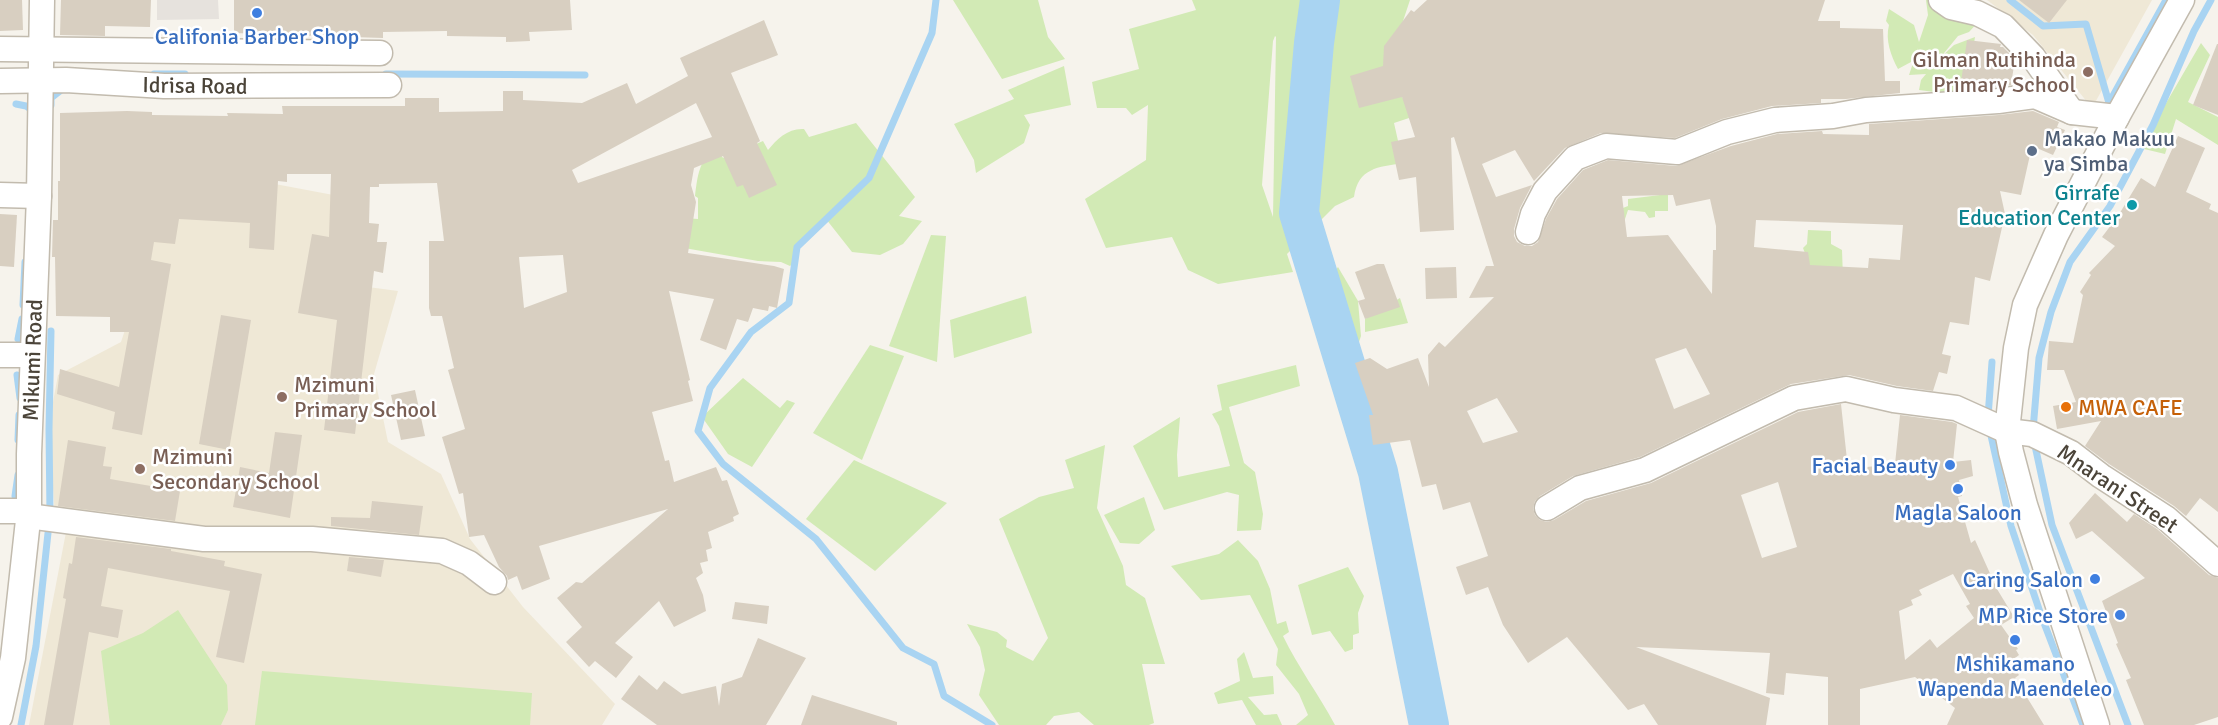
<svg xmlns="http://www.w3.org/2000/svg" width="2218" height="725" viewBox="0 0 2218 725" font-family="Signika,sans-serif">
	<style>
		.industrial { fill: #e6e2dd }
		.education { fill: #efe8d6 }
		.green { fill: #d2eab5; fill-rule: evenodd }
		.lines { fill: none; stroke-linecap: round; stroke-linejoin: round }
		.stream { stroke: #a9d4f2; stroke-width: 7 }
		.river { stroke: #a9d4f2; stroke-width: 40 }
		.building { fill: #d8cfc1; fill-rule: evenodd }
		.minor-casing { stroke: #c2bbae; stroke-width: 27 }
		.minor { stroke: #fff; stroke-width: 24 }
		.shop-dot { fill: #3f7fe0; stroke: #fff; stroke-width: 2 }
		.education-dot { fill: #8d6e63; stroke: #fff; stroke-width: 2 }
		.service-dot { fill: #5c6f8a; stroke: #fff; stroke-width: 2 }
		.culture-dot { fill: #0f9aa8; stroke: #fff; stroke-width: 2 }
		.food-dot { fill: #e8710a; stroke: #fff; stroke-width: 2 }
		.labels { text-anchor: middle; stroke-width: 5; stroke-linejoin: round; paint-order: stroke }
		.shop-label { font-size: 22px; fill: #366cbe; stroke: #fff }
		.education-label { font-size: 22px; fill: #785e54; stroke: #fff; text-anchor: start }
		.street-label { font-size: 22px; fill: #4b4439; stroke: #fff }
		.service-label { font-size: 22px; fill: #4e5e75; stroke: #fff; text-anchor: start }
		.culture-label { font-size: 22px; fill: #0d838f; stroke: #fff; text-anchor: end }
		.food-label { font-size: 22px; fill: #c56008; stroke: #fff; text-anchor: start }
	</style>
	<rect width="100%" height="100%" fill="#f6f3ec"/>
	<polygon class="industrial" points="157,0 218,0 219,19 157,20"/>
	<g class="education">
		<polygon points="1987,0 2152,0 2092,108 2033,35"/>
		<polygon points="259,181 360,200 353,285 398,291 374,374 388,442 441,474 470,539 523,607 615,704 602,725 29,725 67,527 55,515 50,448 53,402 58,375 121,342 127,324 144,212"/>
	</g>
	<g class="green">
		<polygon points="953,0 1038,0 1048,37 1065,59 1002,79"/>
		<path d="M1192,0H1410L1398,36L1393,84L1415,116L1394,123L1403,163C1378,167 1358,168 1354,197L1335,206L1287,254L1293,272L1218,284L1188,270L1172,237L1106,248L1085,199L1146,160L1148,105L1132,115L1126,108H1097L1092,82L1139,69L1129,29L1196,10ZM1275,36L1276,37L1273,217L1262,185L1273,41Z"/>
		<path d="M1926,0H1979L1991,8L1969,32L1958,36L1940,58L1954,45L1975,37L1965,96L1919,90L1921,80L1926,74L1909,75L1918,48L1911,62L1898,69C1891,56 1885,40 1889,25L1886,21L1889,9L1914,25L1919,42L1928,15Z"/>
		<polygon points="2201,43 2210,55 2188,102 2218,117 2218,145 2176,119 2165,154 2140,148"/>
		<polygon points="1064,66 1071,105 1024,115 1030,125 1024,143 976,173 974,160 954,124 1014,99 1008,90"/>
		<path d="M856,123L915,197L899,216L922,221L903,244L880,255L852,252L826,219L797,245L793,263L790,266L781,262L758,261L673,246L671,217L698,219V198L695,196C698,173 699,163 715,145L723,158L763,141L768,150C777,139 788,128 804,129L809,137Z"/>
		<polygon points="1668,194 1668,211 1655,211 1655,217 1649,218 1645,212 1628,210 1624,222 1610,213 1628,206 1628,199"/>
		<polygon points="1808,230 1831,231 1831,244 1842,250 1843,278 1814,277 1803,248 1807,244"/>
		<polygon points="931,235 946,236 937,362 889,346"/>
		<polygon points="1338,267 1358,301 1361,336 1350,368 1335,350 1322,288"/>
		<polygon points="1026,296 1032,333 954,358 950,320"/>
		<polygon points="1400,298 1408,323 1365,332 1365,319"/>
		<polygon points="870,345 904,356 862,460 813,433"/>
		<polygon points="1296,365 1300,386 1229,407 1244,463 1255,472 1263,514 1261,530 1237,531 1239,495 1227,492 1164,510 1133,446 1180,417 1177,455 1178,477 1230,466 1219,426 1212,414 1222,410 1217,385"/>
		<polygon points="743,378 780,408 787,400 795,403 752,467 728,454 702,417"/>
		<polygon points="1105,445 1097,508 1123,566 1126,585 1145,598 1165,664 1142,664 1154,723 1149,725 1094,725 1079,712 1054,716 1046,725 999,725 979,695 985,670 980,647 967,624 997,632 1007,640 1006,647 1033,661 1048,638 999,519 1039,497 1074,488 1065,460"/>
		<polygon points="854,460 947,503 875,571 806,519"/>
		<polygon points="1144,497 1155,530 1139,544 1120,543 1104,515"/>
		<path d="M1238,540L1258,561L1270,589L1277,624L1286,621L1289,632L1283,636C1298,667 1319,695 1335,725H1296L1308,715L1299,694L1276,665L1278,649L1250,595L1201,600L1171,566L1219,554Z"/>
		<polygon points="1348,567 1364,596 1358,613 1359,633 1353,635 1353,649 1345,652 1330,631 1312,635 1298,585"/>
		<polygon points="178,610 227,685 228,710 221,725 110,725 101,651 143,633"/>
		<polygon points="1244,652 1253,678 1273,676 1274,694 1248,697 1264,715 1277,714 1282,725 1256,725 1242,700 1218,704 1214,693 1240,681 1237,659"/>
		<polygon points="262,671 532,693 530,725 255,725"/>
	</g>
	<g class="lines">
		<g class="stream">
			<polyline points="936,0 932,33 869,178 797,247 789,303 751,332 710,388 698,431 723,464 816,539 903,648 934,664 944,696 992,725"/>
			<polyline points="2010,0 2043,26 2086,24 2109,103"/>
			<polyline points="154,74 185,74"/>
			<polyline points="386,74 585,75"/>
			<polyline points="2109,103 2166,0"/>
			<polyline points="16,104 26,106 33,111"/>
			<polyline points="51,105 51,98 65,87"/>
			<polyline points="23,305 25,262"/>
			<polyline points="18,339 22,319"/>
			<polyline points="17,375 20,398"/>
			<polyline points="1988,417 1992,362"/>
			<polyline points="2033,430 2039,358 2051,312 2070,262 2110,206 2153,125 2194,31 2211,0"/>
			<polyline points="1990,431 2011,526 2041,615 2083,725"/>
			<polyline points="18,440 19,415"/>
			<polyline points="2034,441 2052,525 2128,725"/>
			<polyline points="15,496 18,475"/>
			<polyline points="50,514 49,429 51,331"/>
			<polyline points="21,725 36,646 48,533"/>
		</g>
		<polyline class="river" points="1320,0 1314,43 1299,213 1378,472 1429,725"/>
	</g>
	<g class="building">
		<polygon points="0,0 22,0 23,30 0,31"/>
		<polygon points="61,0 151,0 150,27 105,26 105,36 60,35"/>
		<polygon points="234,0 570,0 572,30 529,32 530,41 506,42 506,37 447,36 447,31 383,32 383,38 234,33"/>
		<path d="M1427,0H1825L1818,21H1840V28L1883,29L1885,81H1900V93L1846,99H1821V103L1772,106L1722,119L1675,138L1601,133L1565,148L1534,181L1515,150L1482,164L1496,197L1532,185L1520,208L1514,229V236L1517,242L1525,246H1532L1538,242L1546,219L1557,199L1583,170L1608,160L1676,166L1731,146L1777,134L1822,131L1823,134L1869,135V124L1999,115L2033,111L2059,122L2057,127L2065,130L2053,155L2032,146L2021,195L2000,191L2005,214L1990,281L1975,277L1969,325L1950,322L1942,354L1951,356L1947,374L1939,372L1933,391L1897,386L1849,375L1791,384L1640,457L1573,476L1540,496L1535,501L1533,508L1535,515L1540,520L1547,522L1554,520L1586,501L1651,483L1798,412L1841,404L1848,469L1895,464L1900,415L1952,422L1957,424L1953,462L1971,460L1973,476L1959,480L1962,496L1958,497L1971,543L1975,540L1997,589L2014,617L2001,625L2018,649L2016,650L2019,655L2010,662L2019,675L2015,678L2044,725H1947L1955,708L1915,677L1860,689V725H1828V677L1786,673L1784,695L1766,693L1770,653L1636,647L1770,698L1766,725H1658L1644,704L1628,710L1567,637L1528,663L1503,625L1488,587L1466,595L1456,567L1488,556L1470,502L1443,510L1436,484L1422,487L1410,440L1373,445L1369,415H1373L1355,363L1370,358L1387,369L1418,358L1429,387L1428,355L1439,342L1445,347L1494,297L1469,298L1486,266H1494L1454,137L1451,138L1454,230L1420,232L1416,177L1399,180L1391,142L1415,137L1402,97L1359,108L1350,76L1383,66L1384,46L1411,10L1414,12ZM1673,195L1676,206L1710,199L1716,226V250H1713L1712,294L1668,235L1627,237L1622,196ZM1756,220L1903,225L1900,260L1869,258L1868,268L1810,265L1808,252L1754,247ZM1686,348L1710,394L1674,409L1655,359ZM1497,398L1518,432L1483,443L1467,411ZM1778,482L1797,547L1762,558L1741,495ZM1953,574L1970,604L1966,606L1974,618L1937,648L1930,639L1905,660L1899,611L1913,605L1911,600L1922,595L1919,590Z"/>
		<polygon points="2019,0 2067,0 2049,23"/>
		<path d="M764,20L778,55L731,73L760,141L757,143L777,185L749,198L743,185L737,187L723,156L694,168L691,185L696,202L688,253L774,266L784,269L777,308L769,306L768,311L753,308L748,322L737,319L726,350L700,340L714,299L669,291L690,380L688,381L693,401L652,412L665,461L669,460L674,482L716,467L722,481L727,480L739,514L733,517L734,521L708,532L712,548L706,550L708,561L700,563L703,573L696,578L703,595L706,611L674,627L659,601L615,643L633,657L616,678L595,661L589,667L566,642L582,627L557,598L576,582L582,583L668,509L539,546L550,579L522,590L517,576L508,580L507,576L499,567L484,535L469,537L463,493L459,494L442,437L465,429L448,370L454,368L442,316H431L429,308V241H444L437,183L379,184V187H370L369,223L379,224L377,242H387L383,273L374,271L355,434L324,430L337,320L298,313L312,234L329,237L331,174H287V182L278,181L274,250L249,248L250,223L179,219L175,244L154,242L151,260L171,264L142,435L112,429L115,412L57,394L60,369L119,387L129,332H110V317L56,316L55,257H52L53,220H58V181H60V113L127,111L152,112V115L228,116L227,113L283,114L282,106H405V98H439V112L503,111V91H523V100L582,103L627,83L636,104L688,76L680,58ZM696,103L712,137L578,183L572,170ZM563,255L567,292L524,308L519,257Z"/>
		<polygon points="1967,40 2001,44 2000,47 2003,47 2015,59 2011,85 1960,89"/>
		<polygon points="2217,44 2218,44 2218,115 2193,105"/>
		<polygon points="2178,136 2205,148 2186,192 2211,204 2209,209 2218,213 2218,512 2200,498 2186,516 2174,506 2109,464 2085,446 2101,421 2057,429 2053,406 2076,402 2064,370 2047,370 2049,341 2073,343 2083,295 2080,292 2091,275 2089,273 2115,246 2102,237 2118,216 2141,178 2155,187"/>
		<polygon points="0,214 17,215 14,267 0,266"/>
		<polygon points="1377,264 1384,264 1400,307 1365,319 1358,301 1365,299 1355,272"/>
		<polygon points="1456,267 1457,298 1426,299 1425,268"/>
		<polygon points="221,315 251,320 229,450 199,444"/>
		<polygon points="415,390 425,436 401,440 391,395"/>
		<polygon points="275,432 302,435 290,518 233,507 240,467 269,473"/>
		<polygon points="68,440 106,447 103,466 112,467 110,479 180,491 175,521 58,506"/>
		<polygon points="2095,493 2127,522 2134,514 2157,529 2209,575 2218,578 2218,717 2194,725 2144,725 2126,680 2131,678 2116,644 2118,643 2102,601 2145,578 2092,531 2076,539 2069,523"/>
		<polygon points="372,501 423,506 419,535 331,526 331,517 370,518"/>
		<polygon points="76,537 171,549 171,551 225,561 224,566 262,574 244,663 216,657 230,591 108,568 101,606 123,610 118,638 89,632 73,725 44,725 66,599 63,598 69,563 72,564"/>
		<polygon points="349,557 384,560 381,577 347,571"/>
		<polygon points="735,602 769,606 767,624 732,619"/>
		<polygon points="758,638 806,658 766,725 657,725 621,699 639,675 657,690 664,681 682,694 716,686 719,706 722,684 742,677"/>
		<polygon points="812,695 897,722 897,725 801,725"/>
	</g>
	<g class="lines">
		<g class="minor-casing">
			<g id="minor">
				<polyline points="1941,0 1951,7 1977,13 2003,26 2033,57 2072,112"/>
				<polyline points="0,49 380,53"/>
				<polyline points="0,81 66,80 164,86 389,85"/>
				<polyline points="0,195 39,196"/>
				<polyline points="1528,232 1533,214 1545,191 1575,158 1606,146 1677,152 1727,132 1775,120 1833,116 1866,110 1998,101 2035,96 2072,112 2117,117"/>
				<polyline points="0,355 32,355"/>
				<polyline points="1547,508 1580,488 1645,470 1794,398 1846,389 1894,400 1956,408 2007,431 2032,434 2071,453 2101,476 2166,518 2218,564"/>
				<polyline points="0,511 29,511"/>
				<polyline points="28,516 204,539 312,539 442,551 469,563 494,582"/>
				<polyline points="0,717 13,658 29,511 29,454 39,196 42,0"/>
				<polyline points="2097,725 2025,505 2011,452 2007,431 2016,348 2025,305 2056,235 2117,117 2182,0"/>
			</g>
		</g>
		<use href="#minor" class="minor"/>
	</g>
	<g class="shop-dot">
		<circle cx="257" cy="13" r="6"/>
		<circle cx="1950" cy="465" r="6"/>
		<circle cx="1958" cy="489" r="6"/>
		<circle cx="2095" cy="579" r="6"/>
		<circle cx="2120" cy="615" r="6"/>
		<circle cx="2015" cy="640" r="6"/>
	</g>
	<g class="education-dot">
		<circle cx="2088" cy="72" r="6"/>
		<circle cx="282" cy="397" r="6"/>
		<circle cx="140" cy="469" r="6"/>
	</g>
	<circle class="service-dot" cx="2032" cy="151" r="6"/>
	<circle class="culture-dot" cx="2132" cy="205" r="6"/>
	<circle class="food-dot" cx="2066" cy="407" r="6"/>
	<g class="labels">
		<g class="shop-label">
			<text x="257" y="44">Califonia Barber Shop</text>
			<text x="1938" y="473" text-anchor="end">Facial Beauty</text>
			<text x="1958" y="520">Magla Saloon</text>
			<text x="2083" y="587" text-anchor="end">Caring Salon</text>
			<text x="2108" y="623" text-anchor="end">MP Rice Store</text>
			<text x="2015" y="671">Mshikamano<tspan x="2015" dy="25">Wapenda Maendeleo</tspan></text>
		</g>
		<g class="education-label">
			<text x="2076" y="67" text-anchor="end">Gilman Rutihinda<tspan x="2076" dy="25">Primary School</tspan></text>
			<text x="294" y="392">Mzimuni<tspan x="294" dy="25">Primary School</tspan></text>
			<text x="152" y="464">Mzimuni<tspan x="152" dy="25">Secondary School</tspan></text>
		</g>
		<g class="street-label">
			<text transform="translate(195 85) rotate(1)" y="8">Idrisa Road</text>
			<text transform="translate(32 360) rotate(-88)" y="8">Mikumi Road</text>
			<text transform="translate(2118 488) rotate(34)" y="8">Mnarani Street</text>
		</g>
		<g class="service-label">
			<text x="2044" y="146">Makao Makuu<tspan x="2044" dy="25">ya Simba</tspan></text>
		</g>
		<g class="culture-label">
			<text x="2120" y="200">Girrafe<tspan x="2120" dy="25">Education Center</tspan></text>
		</g>
		<g class="food-label">
			<text x="2078" y="415">MWA CAFE</text>
		</g>
	</g>
</svg>
